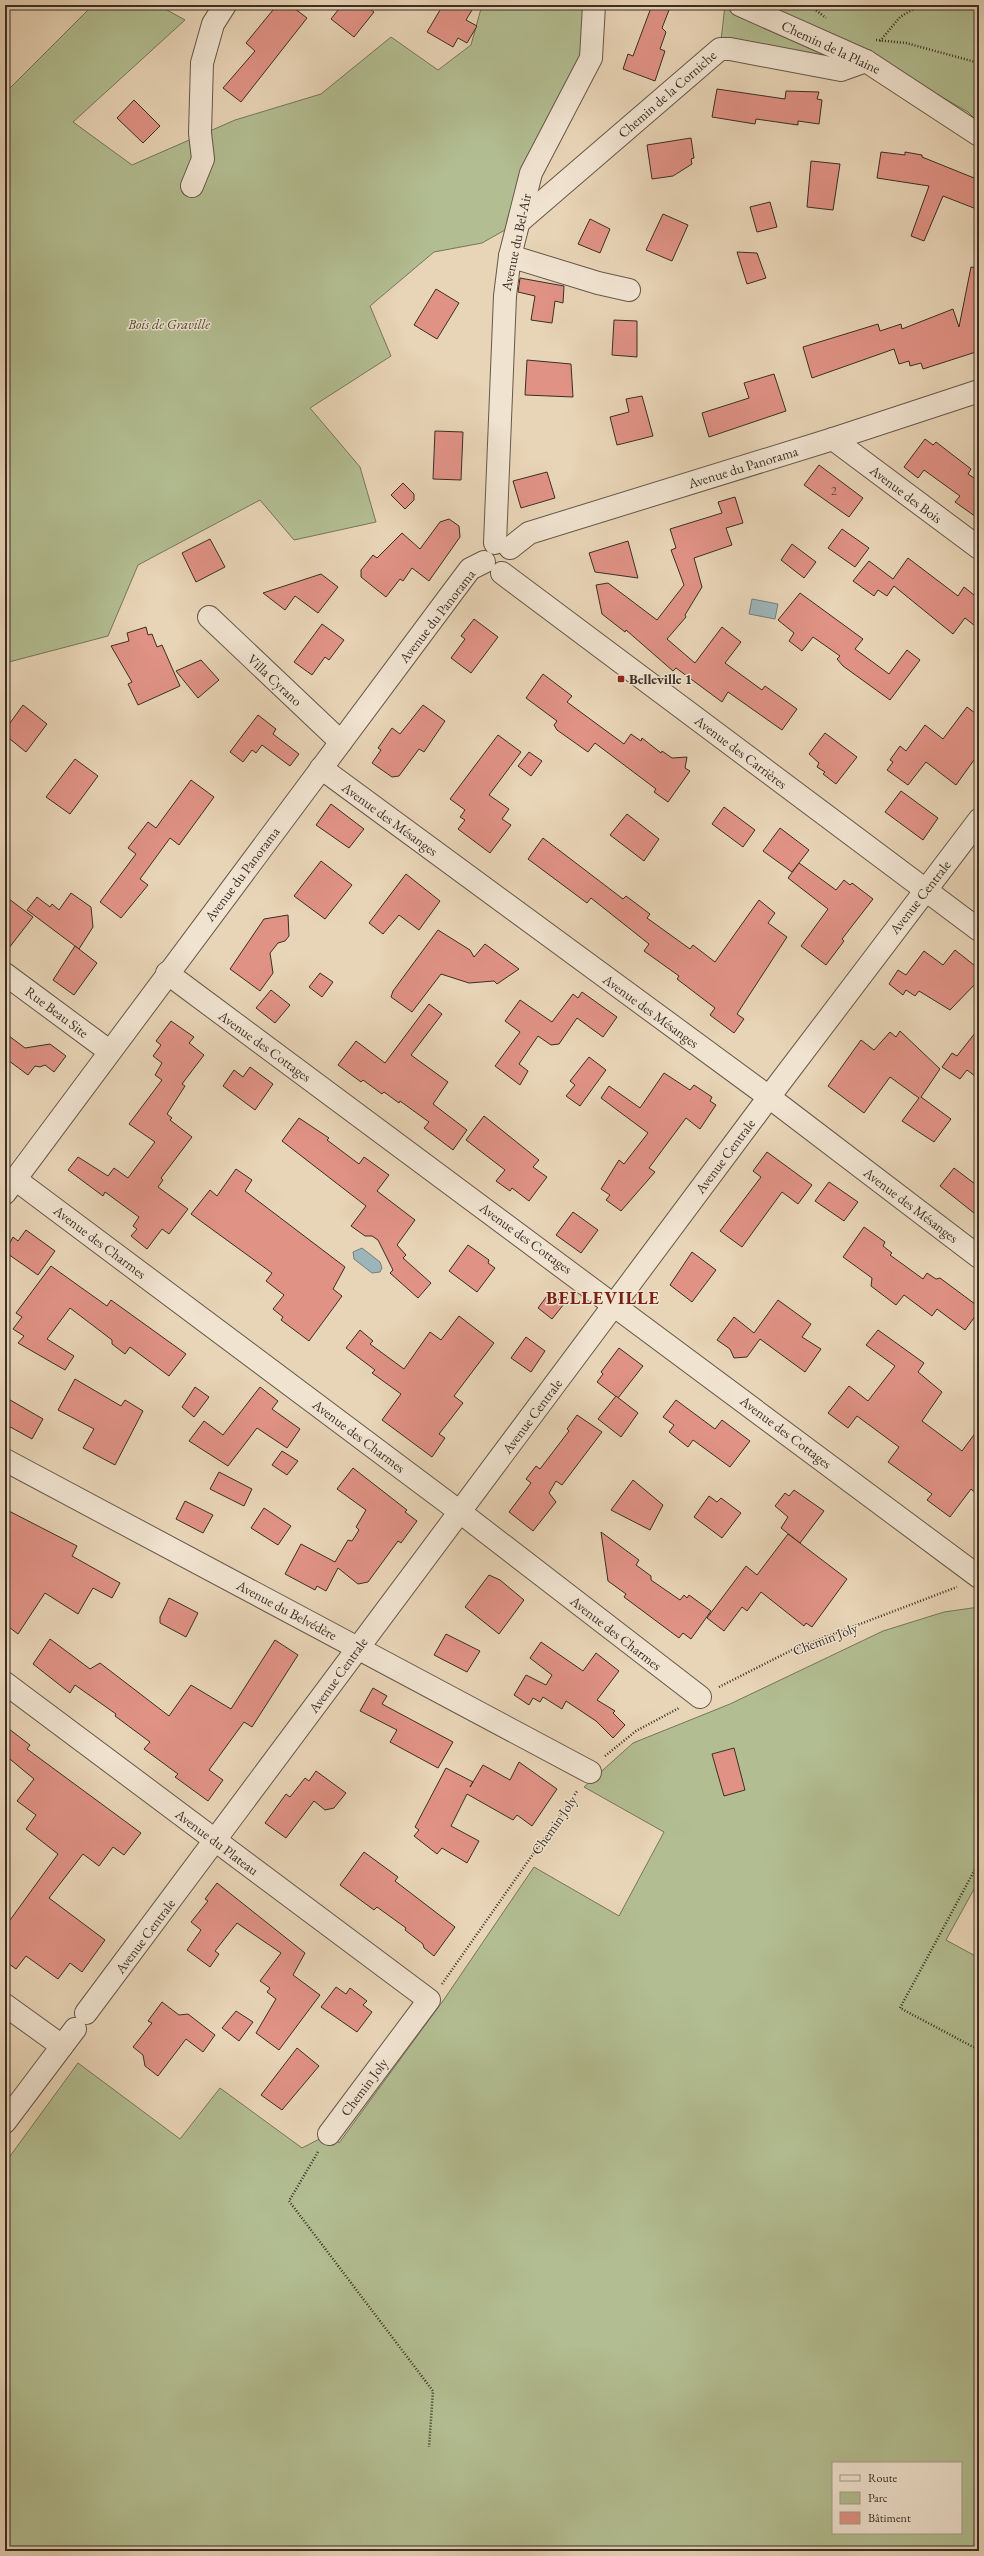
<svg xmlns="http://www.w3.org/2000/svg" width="984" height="2556" viewBox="0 0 984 2556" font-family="'EB Garamond',serif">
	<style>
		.green { fill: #b2bd91; stroke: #76765b; fill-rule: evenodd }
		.water { fill: #9db5ba; stroke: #757f7e }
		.building { fill: #e09285; stroke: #3a2f25 }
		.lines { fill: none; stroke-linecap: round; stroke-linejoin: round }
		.minor-casing { stroke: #665849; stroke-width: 24 }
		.path { stroke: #3a2f25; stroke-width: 2.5; stroke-dasharray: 1 2; stroke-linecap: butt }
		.minor { stroke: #f0e3d0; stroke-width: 22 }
		.poi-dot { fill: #8f2418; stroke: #f0e3d0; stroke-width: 1.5 }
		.labels { text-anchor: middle; stroke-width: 3; stroke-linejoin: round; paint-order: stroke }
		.number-label { font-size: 12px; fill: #64483d }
		.street-label { font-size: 14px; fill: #3a2f25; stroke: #f0e3d0 }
		.park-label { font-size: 14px; font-style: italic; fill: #524b3b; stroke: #f0e3d0 }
		.poi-label { font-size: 14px; font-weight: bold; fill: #3a2f25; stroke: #f0e3d0; text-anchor: start }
		.district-label { font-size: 18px; font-weight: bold; letter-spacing: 1px; fill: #7a1f14; stroke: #f0e3d0 }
	</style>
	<rect width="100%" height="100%" fill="#e8d4b6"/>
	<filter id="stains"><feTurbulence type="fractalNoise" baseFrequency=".005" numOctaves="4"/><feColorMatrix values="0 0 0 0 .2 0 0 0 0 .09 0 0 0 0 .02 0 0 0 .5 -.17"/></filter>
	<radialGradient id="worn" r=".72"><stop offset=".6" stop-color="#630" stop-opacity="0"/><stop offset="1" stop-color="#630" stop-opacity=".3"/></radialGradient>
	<g class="green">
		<polygon points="93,5 158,5 185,20 73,122 132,165 235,120 321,94 391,37 438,70 471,45 482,5 594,5 593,37 519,222 482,243 434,252 370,306 391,356 310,408 360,467 376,522 294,540 260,500 138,565 108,636 5,663 5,93"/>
		<polygon points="725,5 979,5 979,123 968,112 886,65 721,41"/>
		<path d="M979,1607V1880L946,1940L979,1958V2551H5V2163L78,2063L180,2139L220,2088L302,2148L329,2134L339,2143L445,1998L534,1867L619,1916L664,1832L584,1787L633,1743L730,1704L883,1631L944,1612ZM833,2463H961V2533H833Z"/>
	</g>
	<g class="water">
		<polygon points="752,599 778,604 775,619 749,614"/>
		<polygon points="362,1248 380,1262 382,1268 380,1272 372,1273 354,1259 353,1252"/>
	</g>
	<g class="building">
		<polygon points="277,5 290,5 307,18 241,102 223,88 255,51 246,43"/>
		<polygon points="342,5 365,5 374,12 354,37 331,19"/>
		<polygon points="443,5 475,5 466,20 477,26 467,43 458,38 453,47 427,32"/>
		<polygon points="652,5 671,5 662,28 666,32 660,49 665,51 655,81 623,69 628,54 633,56"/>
		<polygon points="717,89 785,99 786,91 819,92 817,99 822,100 819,124 798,121 798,125 756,119 755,124 712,117"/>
		<polygon points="134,100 160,126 143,143 117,118"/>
		<polygon points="691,138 694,158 691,159 692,164 673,176 652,179 647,145"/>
		<polygon points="881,152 905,155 905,152 922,155 922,157 979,180 979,210 943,196 924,241 911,236 929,186 877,178"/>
		<polygon points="811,161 840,164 833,210 807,207"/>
		<polygon points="770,202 777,227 757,232 750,207"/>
		<polygon points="663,214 688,225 672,261 646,250"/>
		<polygon points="590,219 610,229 600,253 578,244"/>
		<polygon points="737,252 757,253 766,278 747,284"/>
		<polygon points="971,267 979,268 979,351 923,369 921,363 910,366 909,361 899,364 894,349 812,378 803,347 878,324 880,331 901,324 902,329 953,309 959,327"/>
		<polygon points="520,278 564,286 563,303 555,301 552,323 531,320 535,296 518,292"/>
		<polygon points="436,289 459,303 437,339 414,325"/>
		<polygon points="614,320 637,321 637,357 612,355"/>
		<polygon points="527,360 571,364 573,397 525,395"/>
		<polygon points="774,374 786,411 709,437 702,413 749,398 744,383"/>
		<polygon points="642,396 653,436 617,445 610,417 629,412 626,399"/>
		<polygon points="435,431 463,432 461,480 433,479"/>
		<polygon points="925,439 933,445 936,442 971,469 968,474 974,478 979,472 979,519 955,502 960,496 924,470 918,478 904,467"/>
		<polygon points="819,465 863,498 849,517 804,485"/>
		<polygon points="547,472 555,498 521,508 513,481"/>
		<polygon points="403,483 414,494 414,500 405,509 391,495"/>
		<polygon points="735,497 743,523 726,528 732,545 694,558 702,587 685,615 686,617 667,639 695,663 722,627 741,642 725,663 762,690 765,686 797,709 782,730 728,692 722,702 676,668 673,671 626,630 625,632 602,614 596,585 608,583 657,620 684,585 671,550 676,548 670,529 722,513 718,502"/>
		<polygon points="449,519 459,526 460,537 429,581 412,568 403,581 400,579 386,597 361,577 361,570 373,555 377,558 402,533 420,549 440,522"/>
		<polygon points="842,529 869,548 855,567 828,548"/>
		<polygon points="210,539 225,567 196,582 182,553"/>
		<polygon points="628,541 638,578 595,572 589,553"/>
		<polygon points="792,544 816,562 804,578 781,560"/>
		<polygon points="908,558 958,596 964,587 979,599 979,629 965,618 953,634 894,586 887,596 878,590 874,596 853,581 869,561 893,579"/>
		<polygon points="321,574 338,587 318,613 295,596 285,610 263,593"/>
		<polygon points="800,593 863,639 855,649 889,674 907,650 920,660 890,700 843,666 837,659 840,656 813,637 802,651 789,641 794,633 778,620"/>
		<polygon points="474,619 498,637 471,673 451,658 465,639 461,636"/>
		<polygon points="322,624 344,640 329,660 325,657 312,675 294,662"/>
		<polygon points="146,627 148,635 152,634 157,647 162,645 180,686 138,705 128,684 132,682 111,646 129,641 127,633"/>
		<polygon points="201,660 219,680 198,698 176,671"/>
		<polygon points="543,674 572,696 567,702 624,744 631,734 641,741 642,738 661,753 662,751 672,758 687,757 685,768 690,771 668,802 654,792 656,789 595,743 588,752 557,730 554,725 557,721 526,698"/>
		<polygon points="23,705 47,724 26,752 5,735 5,730"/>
		<polygon points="423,705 445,721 424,752 419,749 399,776 392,777 372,763 381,750 378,748 392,728 400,734"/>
		<polygon points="967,707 979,716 979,753 956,785 926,762 908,785 887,770 893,762 890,760 900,746 906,751 925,725 943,739"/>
		<polygon points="258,715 276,729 273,734 299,754 290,766 262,745 256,753 252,750 243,762 230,752"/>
		<polygon points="825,733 857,757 836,784 823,774 825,772 817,767 819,763 809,754"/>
		<polygon points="498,735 521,752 489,795 509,809 502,819 511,825 490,853 458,829 465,820 460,817 465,810 450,799"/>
		<polygon points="529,752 542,761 531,776 518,766"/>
		<polygon points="75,759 98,776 70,814 46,797"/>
		<polygon points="191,780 214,797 179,845 170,838 140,879 148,885 121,918 100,902 136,854 128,848 148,822 156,828"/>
		<polygon points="901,791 938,818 923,840 885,812"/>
		<polygon points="331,804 364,829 349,848 316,825"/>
		<polygon points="724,807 755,830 743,847 712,824"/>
		<polygon points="627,814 659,839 644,861 610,835"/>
		<polygon points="780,828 809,850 792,872 763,851"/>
		<polygon points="543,838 623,899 626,896 650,914 647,918 690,949 693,945 715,962 759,900 775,913 768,923 787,937 737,1014 744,1019 734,1033 710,1015 715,1008 677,979 679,976 644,951 649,944 591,898 587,903 528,859"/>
		<polygon points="321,861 352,885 325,919 294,896"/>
		<polygon points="799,863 836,890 844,880 850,885 852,883 873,899 842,939 844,941 826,965 801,946 828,909 788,878"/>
		<polygon points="406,874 440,901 419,930 399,915 383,934 369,923"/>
		<polygon points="71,893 91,907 93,927 79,949 27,910 37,897 50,907 52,904 59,910"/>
		<polygon points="5,896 33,917 5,953"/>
		<polygon points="288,915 289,936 285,941 278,943 270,953 273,973 260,991 230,969 264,919"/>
		<polygon points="438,930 470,950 474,957 485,944 519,969 497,984 494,981 469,983 441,974 412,1012 391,997 393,991"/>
		<polygon points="75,946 97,963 74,995 53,980"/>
		<polygon points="955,950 979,969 979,980 950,1010 919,991 915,996 906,990 903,995 889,984 898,970 906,975 924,951 943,965"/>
		<polygon points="320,973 333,982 322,997 309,987"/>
		<polygon points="271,990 290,1005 275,1023 256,1008"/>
		<polygon points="582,992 617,1017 603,1037 577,1018 559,1044 551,1045 538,1036 519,1064 528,1071 520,1085 495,1066 520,1032 505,1021 520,1000 552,1022 573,994 578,998"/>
		<polygon points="429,1004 442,1014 411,1055 448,1082 433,1104 467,1130 453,1150 424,1128 429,1122 400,1101 399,1103 384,1092 382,1094 363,1080 361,1082 338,1065 356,1041 385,1063"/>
		<polygon points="171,1021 194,1037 189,1043 204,1055 182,1084 185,1086 167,1114 172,1118 170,1120 192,1137 161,1178 163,1180 158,1187 188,1209 169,1234 162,1229 147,1249 131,1236 137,1229 133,1226 139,1217 105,1192 103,1196 68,1170 78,1157 108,1176 114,1168 128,1178 155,1142 129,1124 162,1080 155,1075 162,1063 153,1056 161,1045 156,1041"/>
		<polygon points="979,1028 979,1079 967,1070 960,1079 942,1067 952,1053 957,1056"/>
		<polygon points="900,1031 940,1069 921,1097 951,1119 934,1142 902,1121 919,1098 890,1077 864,1113 828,1086 861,1040 874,1050 890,1032 896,1037"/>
		<polygon points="5,1033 25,1048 50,1044 66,1056 54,1072 45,1065 40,1067 35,1066 28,1075 5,1058"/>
		<polygon points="589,1057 606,1070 580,1106 566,1096 575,1085 570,1081"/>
		<polygon points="250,1067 273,1084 255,1110 223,1086 234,1070 243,1077"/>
		<polygon points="664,1073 690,1090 694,1085 712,1097 710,1101 716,1105 700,1129 686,1118 649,1168 655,1172 621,1211 606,1200 610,1195 601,1189 619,1160 624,1164 648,1133 601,1098 609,1086 640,1108"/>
		<polygon points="484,1116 539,1160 533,1167 547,1177 529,1201 512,1188 510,1191 496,1181 505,1170 466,1140"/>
		<polygon points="299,1118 329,1138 327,1140 359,1164 364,1157 389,1175 377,1191 415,1220 397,1245 406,1255 403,1258 431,1283 418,1298 390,1273 393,1270 378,1240 372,1236 365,1236 351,1226 366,1206 282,1141"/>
		<polygon points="767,1152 812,1185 798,1204 782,1192 742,1247 720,1231 761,1177 753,1171"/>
		<polygon points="954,1168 979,1187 979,1217 940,1186"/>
		<polygon points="236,1169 252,1180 245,1191 345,1267 333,1289 342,1296 309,1341 281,1320 283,1317 273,1309 284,1295 266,1281 272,1273 191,1214 210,1190 217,1196"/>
		<polygon points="829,1182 858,1202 844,1221 815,1201"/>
		<polygon points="573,1212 598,1230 581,1253 556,1235"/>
		<polygon points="864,1227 885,1242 883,1246 892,1253 890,1255 923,1279 927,1273 936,1279 940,1278 979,1307 979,1311 965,1330 937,1309 932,1316 904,1295 896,1305 871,1286 872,1278 843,1257"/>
		<polygon points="26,1230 55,1251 38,1275 5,1252 13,1237 18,1241"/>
		<polygon points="468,1245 489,1260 488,1263 495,1268 477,1292 449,1271"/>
		<polygon points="692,1252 716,1270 692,1302 670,1285"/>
		<polygon points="51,1266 107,1306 111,1300 186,1354 169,1376 130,1347 125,1354 112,1344 112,1340 70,1308 47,1339 74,1356 65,1370 18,1343 24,1336 13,1329 22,1317 16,1313"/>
		<polygon points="550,1292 564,1304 552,1319 538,1308"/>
		<polygon points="778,1300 811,1324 802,1337 821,1349 805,1372 760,1339 747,1357 734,1358 730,1349 717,1340 734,1317 754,1333"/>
		<polygon points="459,1316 494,1343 454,1396 463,1403 439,1434 445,1438 432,1457 382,1420 401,1394 372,1373 375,1370 346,1348 360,1330 373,1341 370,1344 404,1369 430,1332 441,1340"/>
		<polygon points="878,1330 924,1363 918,1372 942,1392 922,1421 962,1451 979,1428 979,1496 971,1489 950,1517 927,1500 932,1494 888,1462 899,1447 857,1416 848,1428 828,1413 849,1386 868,1401 895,1366 866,1345"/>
		<polygon points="526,1337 545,1351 531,1372 511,1358"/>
		<polygon points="619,1348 643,1366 618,1398 597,1382 603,1374 601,1372"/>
		<polygon points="75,1379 121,1406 125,1400 143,1411 115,1465 83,1448 94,1429 58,1410"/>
		<polygon points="195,1387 209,1397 194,1417 182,1407"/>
		<polygon points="260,1387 278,1401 272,1409 300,1429 287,1448 257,1428 228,1466 189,1441 204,1421 223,1435"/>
		<polygon points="616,1396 638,1413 621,1437 598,1419"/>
		<polygon points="5,1397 43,1419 32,1439 5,1424"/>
		<polygon points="676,1400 715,1429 722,1420 750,1441 730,1467 693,1440 688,1447 669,1432 674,1425 663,1417"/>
		<polygon points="577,1415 602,1432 562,1485 556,1481 549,1493 556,1502 533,1531 509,1512 531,1483 526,1479 536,1466 540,1469 569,1431 567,1429"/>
		<polygon points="282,1451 298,1461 287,1475 272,1465"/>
		<polygon points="353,1468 407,1510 405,1512 417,1521 401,1543 398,1541 368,1582 358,1584 338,1568 326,1591 317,1586 315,1590 285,1574 301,1544 335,1562 348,1540 352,1541 359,1530 356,1527 366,1510 337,1489"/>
		<polygon points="219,1472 252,1489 244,1506 210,1489"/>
		<polygon points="633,1480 663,1505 650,1530 611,1510"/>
		<polygon points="794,1490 824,1511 800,1543 781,1528 788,1517 775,1506 785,1493 789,1496"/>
		<polygon points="709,1496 717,1502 721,1498 741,1513 722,1538 694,1517"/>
		<polygon points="185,1501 213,1515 203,1533 176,1519"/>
		<polygon points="264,1508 291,1526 278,1545 251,1528"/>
		<polygon points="5,1509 77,1546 72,1556 120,1583 112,1598 93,1588 78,1614 45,1593 18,1634 5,1624"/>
		<polygon points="601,1532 639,1560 636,1565 651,1576 651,1580 680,1600 684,1595 687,1598 689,1595 711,1611 691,1639 683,1633 679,1638 624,1597 626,1594 608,1581"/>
		<polygon points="788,1534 847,1579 812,1627 806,1623 804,1626 761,1592 747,1611 742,1607 724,1631 707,1618 746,1566 757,1575"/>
		<polygon points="489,1575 500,1580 524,1600 499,1634 465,1607"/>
		<polygon points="169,1598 198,1613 186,1637 160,1623 160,1617"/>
		<polygon points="446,1634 480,1651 467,1672 434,1655"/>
		<polygon points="50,1639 90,1669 100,1663 169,1716 191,1685 231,1709 275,1640 298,1655 252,1727 244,1722 209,1770 223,1780 208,1801 175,1777 178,1774 144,1749 150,1742 115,1716 116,1714 75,1685 70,1693 33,1664"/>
		<polygon points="541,1642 583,1671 596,1653 619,1671 597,1700 615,1711 613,1713 625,1725 613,1738 596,1721 566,1701 562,1709 543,1697 540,1702 533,1698 529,1705 514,1695 526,1675 546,1685 552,1675 530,1658"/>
		<polygon points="373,1688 387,1696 382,1704 453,1742 438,1768 390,1742 397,1730 360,1711"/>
		<polygon points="5,1726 30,1745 27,1749 141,1833 124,1855 113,1847 99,1866 83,1854 49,1898 105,1940 82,1972 70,1963 58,1979 26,1956 16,1969 5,1961 5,1927 58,1854 26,1829 36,1815 17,1801 34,1779 5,1755"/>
		<polygon points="734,1748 745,1790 724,1796 712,1754"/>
		<polygon points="519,1762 557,1789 532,1826 517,1815 513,1820 467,1794 451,1826 479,1841 467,1863 442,1848 437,1854 414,1836 419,1830 415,1827 446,1768 473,1782 470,1787 483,1765 510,1780"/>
		<polygon points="316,1771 346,1793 334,1808 325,1810 314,1801 286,1838 265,1823 286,1794 290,1797 305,1778 309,1781"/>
		<polygon points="364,1852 398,1877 395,1881 455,1927 434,1956 424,1948 423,1944 405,1930 406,1928 377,1907 374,1910 340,1885"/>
		<polygon points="217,1883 305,1953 293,1975 320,1995 279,2050 256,2033 276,1999 267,1992 270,1988 260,1981 281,1953 237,1923 215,1951 219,1954 210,1967 187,1950 201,1930 191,1922 208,1901 205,1899"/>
		<polygon points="336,1987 346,1994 350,1988 367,2001 363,2005 372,2012 357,2032 321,2007"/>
		<polygon points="162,2002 179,2015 188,2014 215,2035 203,2052 186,2039 158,2076 145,2066 143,2055 133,2047 152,2023 148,2021"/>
		<polygon points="236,2011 253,2022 239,2041 222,2028"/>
		<polygon points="297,2048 319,2066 282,2110 261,2095"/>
	</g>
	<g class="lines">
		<g class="minor-casing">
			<g id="minor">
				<polyline points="740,5 866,61 979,135"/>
				<polyline points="192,186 203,159 200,133 202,63 213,24 225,5"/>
				<polyline points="519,222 720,49 730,49 841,70 866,61"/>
				<polyline points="510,256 598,283 629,290"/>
				<polyline points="833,439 979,548"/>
				<polyline points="495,543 505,296 510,256 531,173 591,58 594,5"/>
				<polyline points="510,548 529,533 833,439 979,391"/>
				<polyline points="502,573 979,930"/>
				<polyline points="209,617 341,742"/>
				<polyline points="321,768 769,1097 979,1257"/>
				<polyline points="167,973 979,1577"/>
				<polyline points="5,974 109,1051"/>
				<polyline points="15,1179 460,1512 700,1697"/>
				<polyline points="5,1193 452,593 470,569 484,562"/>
				<polyline points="5,1460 590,1772"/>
				<polyline points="5,1683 429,2000 329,2134"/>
				<polyline points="5,2005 62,2046"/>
				<polyline points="86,2013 769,1097 979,820"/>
				<polyline points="5,2122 75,2029"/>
			</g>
		</g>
		<g class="path">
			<polyline points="809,5 826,18"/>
			<polyline points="876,40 906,43 979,63"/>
			<polyline points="880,41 900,17 920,5"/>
			<polyline points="719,1687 792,1650 957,1587"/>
			<polyline points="605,1756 636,1731 679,1708"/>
			<polyline points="979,1862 900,2008 979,2050"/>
			<polyline points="442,1984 578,1790"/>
			<polyline points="318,2152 289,2201 433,2391 429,2447"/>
		</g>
		<use href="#minor" class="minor"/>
	</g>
	<rect class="poi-dot" x="617" y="675" width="8" height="8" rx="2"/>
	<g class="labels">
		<g class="number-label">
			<text x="834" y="495">2</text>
		</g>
		<g class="street-label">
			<text transform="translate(831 47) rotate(25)" y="5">Chemin de la Plaine</text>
			<text transform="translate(667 94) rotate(-41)" y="5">Chemin de la Corniche</text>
			<text transform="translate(516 242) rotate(-78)" y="5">Avenue du Bel-Air</text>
			<text transform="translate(743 467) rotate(-17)" y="5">Avenue du Panorama</text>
			<text transform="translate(906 494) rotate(37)" y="5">Avenue des Bois</text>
			<text transform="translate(437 616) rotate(-52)" y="5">Avenue du Panorama</text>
			<text transform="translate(275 680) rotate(43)" y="5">Villa Cyrano</text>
			<text transform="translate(741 752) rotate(37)" y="5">Avenue des Carrières</text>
			<text transform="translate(390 819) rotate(36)" y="5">Avenue des Mésanges</text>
			<text transform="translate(242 874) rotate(-53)" y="5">Avenue du Panorama</text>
			<text transform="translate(920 897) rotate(-52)" y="5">Avenue Centrale</text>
			<text transform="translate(651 1011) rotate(36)" y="5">Avenue des Mésanges</text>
			<text transform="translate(57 1012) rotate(37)" y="5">Rue Beau Site</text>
			<text transform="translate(265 1046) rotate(36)" y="5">Avenue des Cottages</text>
			<text transform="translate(725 1156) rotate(-53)" y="5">Avenue Centrale</text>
			<text transform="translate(911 1205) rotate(37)" y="5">Avenue des Mésanges</text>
			<text transform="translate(526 1238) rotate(36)" y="5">Avenue des Cottages</text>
			<text transform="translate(100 1242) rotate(37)" y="5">Avenue des Charmes</text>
			<text transform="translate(532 1416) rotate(-53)" y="5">Avenue Centrale</text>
			<text transform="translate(786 1432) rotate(37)" y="5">Avenue des Cottages</text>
			<text transform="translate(359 1436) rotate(37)" y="5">Avenue des Charmes</text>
			<text transform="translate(287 1610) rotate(28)" y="5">Avenue du Belvédère</text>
			<text transform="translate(616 1633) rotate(38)" y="5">Avenue des Charmes</text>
			<text transform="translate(825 1639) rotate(-21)" y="5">Chemin Joly</text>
			<text transform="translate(338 1675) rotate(-54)" y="5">Avenue Centrale</text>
			<text transform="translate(554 1825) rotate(-55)" y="5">Chemin Joly</text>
			<text transform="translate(217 1842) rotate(37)" y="5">Avenue du Plateau</text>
			<text transform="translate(145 1936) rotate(-53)" y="5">Avenue Centrale</text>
			<text transform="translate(364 2087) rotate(-53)" y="5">Chemin Joly</text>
		</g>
		<g class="park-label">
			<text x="169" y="329">Bois de Graville</text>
		</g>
		<g class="poi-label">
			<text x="629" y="684">Belleville 1</text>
		</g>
		<g class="district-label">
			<text x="603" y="1304">BELLEVILLE</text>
		</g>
	</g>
	<rect width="984" height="2556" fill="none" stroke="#e8d4b6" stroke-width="20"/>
	<rect x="6" y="6" width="972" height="2544" fill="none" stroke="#3a2f25" stroke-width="2"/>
	<rect x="10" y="10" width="964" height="2536" fill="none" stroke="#3a2f25"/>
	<rect x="832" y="2462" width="130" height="72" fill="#f0e3d0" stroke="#a79b8c"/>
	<rect x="840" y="2475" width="20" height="6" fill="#f0e3d0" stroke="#a79b8c"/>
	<text x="868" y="2482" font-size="12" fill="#3a2f25">Route</text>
	<rect x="840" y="2492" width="20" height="12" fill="#b2bd91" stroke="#a79b8c"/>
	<text x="868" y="2502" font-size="12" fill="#3a2f25">Parc</text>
	<rect x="840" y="2512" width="20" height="12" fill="#e09285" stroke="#a79b8c"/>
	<text x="868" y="2522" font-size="12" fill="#3a2f25">Bâtiment</text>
	<rect width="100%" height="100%" filter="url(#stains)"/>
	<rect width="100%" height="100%" fill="url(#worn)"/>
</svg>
